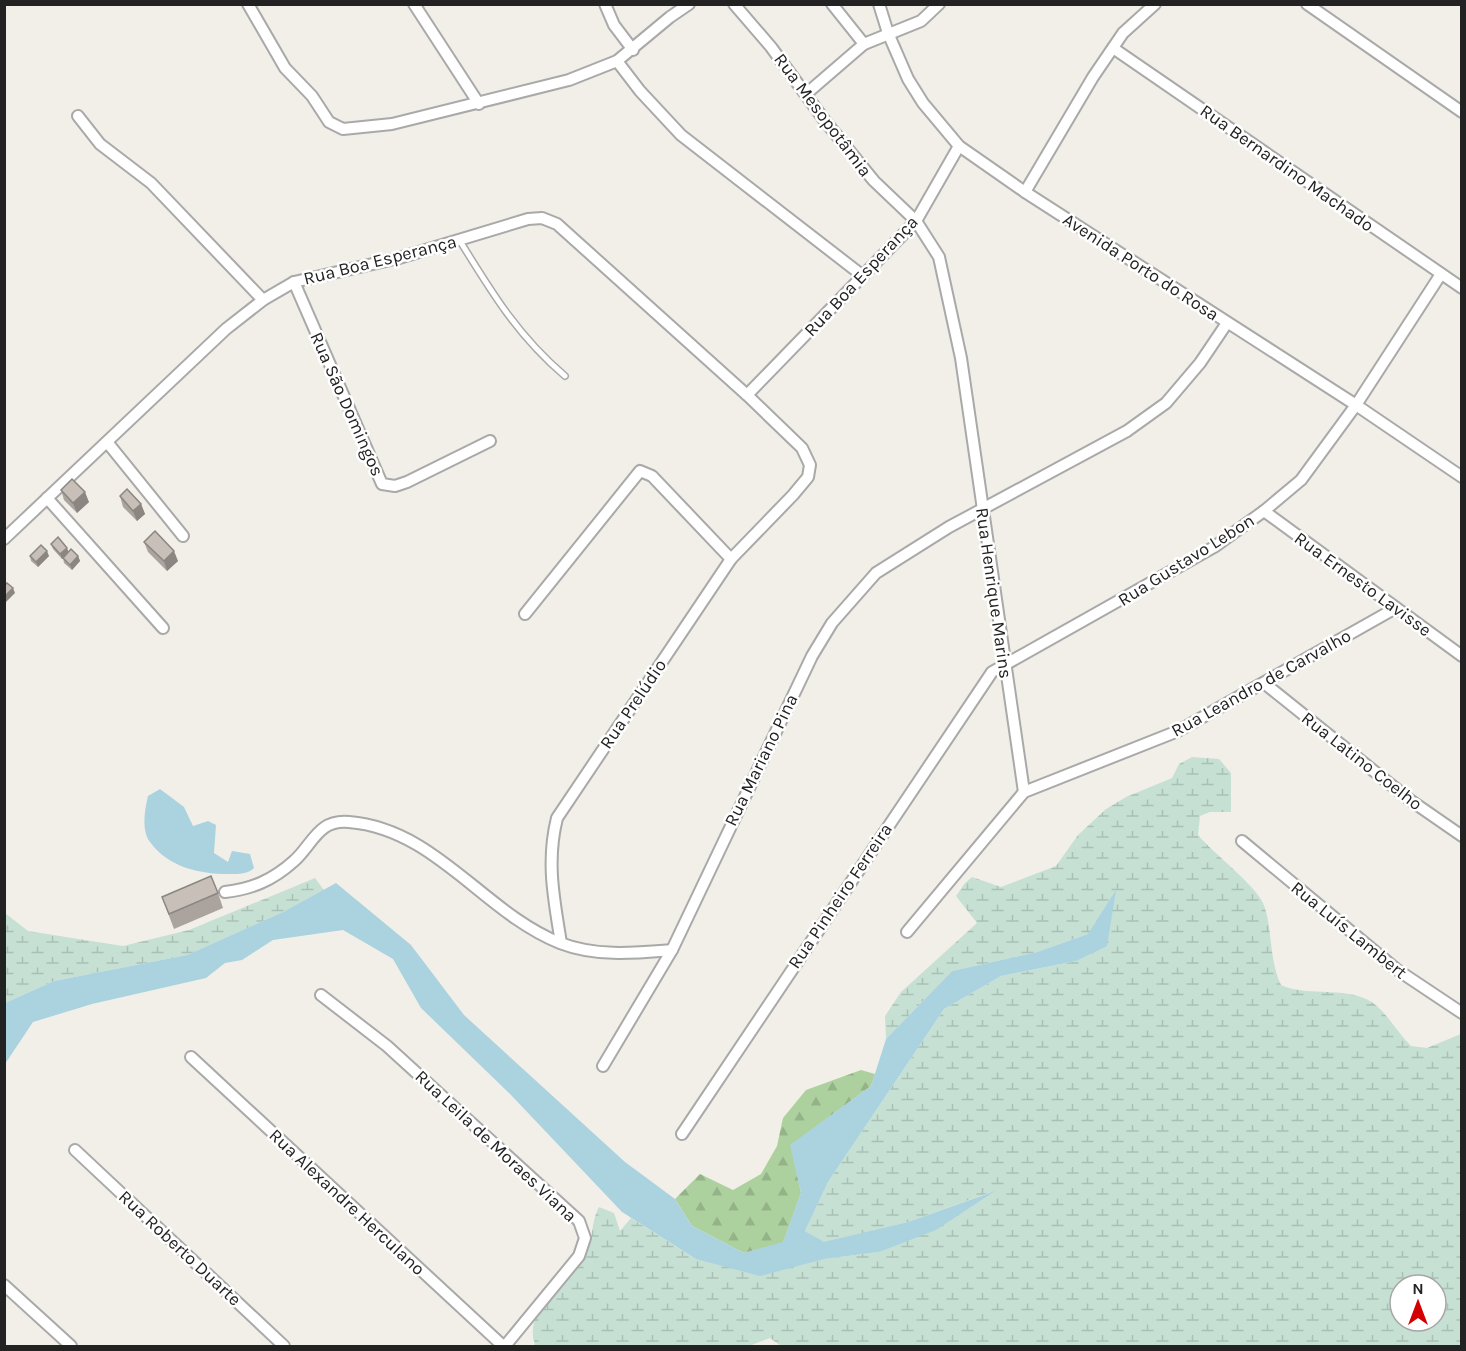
<svg xmlns="http://www.w3.org/2000/svg" width="1466" height="1351" viewBox="0 0 1466 1351" font-family="Karla,sans-serif">
	<style>
		.forest { fill: url(#forest-firs) }
		.wetland { fill: url(#wetland-marsh); fill-rule: evenodd }
		.water { fill: #aad3df }
		.lines { fill: none; stroke-linecap: round; stroke-linejoin: round }
		.service-casing { stroke: #a9a9a9; stroke-width: 8 }
		.minor-casing { stroke: #a9a9a9; stroke-width: 14 }
		.service { stroke: #fff; stroke-width: 5 }
		.minor { stroke: #fff; stroke-width: 10 }
		.wall { fill: #aba49e }
		.shaded-wall { fill: #8b8681 }
		.building { fill: #c7bfb8; stroke: #8b8681; stroke-width: 1.5 }
		.labels { text-anchor: middle; stroke-width: 5; stroke-linejoin: round; paint-order: stroke }
		.street-label { font-size: 18px; fill: #222; stroke: #fff }
	</style>
	<defs>
		<pattern id="forest-firs" width="22" height="20" patternUnits="userSpaceOnUse" patternTransform="scale(1.5)"><rect width="22" height="20" fill="#add19e"/><path d="M5 1l3.5 6h-7zM16 11l3.5 6h-7z" fill="#95b388"/></pattern>
		<pattern id="wetland-marsh" width="20" height="14" patternUnits="userSpaceOnUse" patternTransform="scale(1.5)"><rect width="20" height="14" fill="#c6e0d4"/><path d="M1 5h8M5 5V1M11 12h8M15 12V8" fill="none" stroke="#aac0b6"/></pattern>
	</defs>
	<rect width="100%" height="100%" fill="#f2efe9"/>
	<polygon class="forest" points="861,1070 875,1074 871,1086 791,1145 801,1193 783,1243 744,1253 692,1226 675,1199 700,1174 733,1190 761,1174 777,1146 783,1118 806,1090"/>
	<g class="wetland">
		<path d="M1192,757L1219,759L1231,773V812H1210L1200,816L1198,835C1213,853 1255,885 1263,903C1273,926 1268,957 1281,985C1309,998 1352,984 1377,1006C1390,1018 1399,1034 1411,1046L1427,1048L1461,1034V1346H781L770,1338L749,1346H535C534,1341 532,1333 533,1328C536,1305 571,1280 583,1260C594,1243 590,1223 599,1207L614,1213L620,1231L631,1218L696,1259H824L879,1252L991,1192L908,1222L824,1243L805,1231L828,1182L944,1009L1001,976L1076,961L1088,934L1037,952L952,971L886,1039L885,1016L901,992L977,923L956,896L965,883L972,877L1001,887L1056,866L1078,835L1106,809L1126,797L1172,778L1179,764ZM1400,1285H1436V1321H1400Z"/>
		<polygon points="315,878 324,890 283,912 187,955 54,981 5,1003 5,913 28,931 123,946 189,930"/>
	</g>
	<g class="water">
		<path d="M160,789L184,807L193,826L208,821L216,825L214,853L228,862L232,851L250,854L254,868C247,875 237,874 228,874C199,874 168,867 150,842C141,830 145,809 148,796Z"/>
		<polygon points="336,883 411,945 464,1015 625,1162 675,1199 692,1226 744,1253 783,1242 801,1193 790,1145 871,1086 886,1039 952,971 1037,952 1088,934 1116,890 1107,946 1076,961 1001,976 944,1009 828,1182 805,1231 824,1242 908,1222 995,1191 936,1230 879,1252 824,1259 760,1276 696,1259 622,1212 511,1095 421,1008 393,959 343,930 273,940 242,960 225,963 206,978 92,1004 33,1022 5,1064 5,1003 54,981 187,955 283,912"/>
	</g>
	<g class="lines">
		<g class="service-casing">
			<path id="service" d="M460,241C492,293 518,336 565,376"/>
		</g>
		<g class="minor-casing">
			<g id="minor">
				<polyline points="248,4 285,68 312,96 329,122 343,129 392,124 569,80 617,61 670,17 689,4"/>
				<polyline points="414,4 479,104"/>
				<polyline points="605,4 614,25 633,50"/>
				<polyline points="734,4 771,47 825,121 874,181 916,221 939,257 961,358 1024,792"/>
				<polyline points="832,4 864,44"/>
				<polyline points="879,4 888,33 908,79 923,103 959,146 1025,192 1356,405 1462,477"/>
				<polyline points="1307,4 1462,112"/>
				<polyline points="1113,48 1462,288"/>
				<polyline points="617,61 640,91 681,135 863,276"/>
				<polyline points="806,94 864,44 921,21 939,4"/>
				<polyline points="78,116 100,144 151,183 263,300"/>
				<polyline points="1025,192 1093,77 1123,33 1155,4"/>
				<polyline points="294,282 382,484 395,486 407,482 490,441"/>
				<polyline points="747,395 916,221 959,146"/>
				<polyline points="107,442 183,536"/>
				<polyline points="47,498 163,628"/>
				<polyline points="1264,511 1462,656"/>
				<path d="M4,539L226,329L263,300L294,282L399,258L528,219L542,218L557,224L747,395L802,448L810,465L808,477L793,495L731,559L557,818C546,862 554,899 561,943"/>
				<polyline points="525,614 640,471 652,476 731,559"/>
				<polyline points="1264,683 1410,800 1462,836"/>
				<polyline points="1242,841 1396,969 1462,1013"/>
				<path d="M225,892C252,889 273,880 294,861C313,844 318,819 349,822C436,829 484,913 560,943C596,957 635,953 672,950"/>
				<polyline points="907,932 1024,792 1178,731 1394,609"/>
				<polyline points="321,995 387,1046 579,1221 585,1238 579,1256 505,1346"/>
				<polyline points="191,1057 503,1346"/>
				<polyline points="603,1066 672,950 812,656 832,623 876,573 949,527 1127,431 1166,403 1200,363 1227,323"/>
				<polyline points="682,1134 992,672 1214,547 1264,511 1301,480 1356,405 1441,274"/>
				<polyline points="75,1150 284,1346"/>
				<polyline points="4,1285 71,1346"/>
			</g>
		</g>
		<use href="#service" class="service"/>
		<use href="#minor" class="minor"/>
	</g>
	<g class="wall">
		<polygon points="61,490 89,502 77,513 64,500"/>
		<polygon points="120,496 141,504 145,514 137,521 123,507"/>
		<polygon points="144,542 178,561 167,571 148,552"/>
		<polygon points="51,544 78,556 80,561 72,570 64,563 63,558 62,559 53,549"/>
		<polygon points="30,556 49,556 38,567 31,561"/>
		<polygon points="218,893 223,908 174,929 162,897"/>
	</g>
	<g class="shaded-wall">
		<polygon points="85,492 89,502 77,513 73,503"/>
		<polygon points="141,504 145,514 137,521 133,511"/>
		<polygon points="67,548 69,553 62,559 60,554"/>
		<polygon points="47,551 49,556 38,567 36,562"/>
		<polygon points="174,551 178,561 167,571 164,561"/>
		<polygon points="78,556 80,561 72,570 70,565"/>
		<polygon points="13,588 15,593 4,604 4,597"/>
	</g>
	<g class="building">
		<polygon points="72,479 85,492 73,503 61,490"/>
		<polygon points="127,489 141,504 133,511 120,496"/>
		<polygon points="155,531 174,551 164,561 144,542"/>
		<polygon points="58,537 67,548 60,554 51,544"/>
		<polygon points="41,545 47,551 36,562 30,556"/>
		<polygon points="71,549 78,556 70,565 63,558"/>
		<polygon points="7,583 13,588 4,597 4,586"/>
		<polygon points="211,876 218,893 169,914 162,897"/>
	</g>
	<g class="labels">
		<g class="street-label">
			<text transform="translate(823 115) rotate(53)" y="6">Rua Mesopotâmia</text>
			<text transform="translate(1287 168) rotate(35)" y="6">Rua Bernardino Machado</text>
			<text transform="translate(380 260) rotate(-14)" y="6">Rua Boa Esperança</text>
			<text transform="translate(1141 267) rotate(33)" y="6">Avenida Porto do Rosa</text>
			<text transform="translate(861 276) rotate(-47)" y="6">Rua Boa Esperança</text>
			<text transform="translate(347 404) rotate(66)" y="6">Rua São Domingos</text>
			<text transform="translate(1186 560) rotate(-32)" y="6">Rua Gustavo Lebon</text>
			<text transform="translate(1363 584) rotate(36)" y="6">Rua Ernesto Lavisse</text>
			<text transform="translate(994 593) rotate(82)" y="6">Rua Henrique Marins</text>
			<text transform="translate(1261 683) rotate(-29)" y="6">Rua Leandro de Carvalho</text>
			<text transform="translate(633 704) rotate(-56)" y="6">Rua Prelúdio</text>
			<text transform="translate(761 760) rotate(-64)" y="6">Rua Mariano Pina</text>
			<text transform="translate(1362 761) rotate(38)" y="6">Rua Latino Coelho</text>
			<text transform="translate(840 896) rotate(-56)" y="6">Rua Pinheiro Ferreira</text>
			<text transform="translate(1349 930) rotate(39)" y="6">Rua Luís Lambert</text>
			<text transform="translate(496 1146) rotate(43)" y="6">Rua Leila de Moraes Viana</text>
			<text transform="translate(347 1202) rotate(43)" y="6">Rua Alexandre Herculano</text>
			<text transform="translate(180 1248) rotate(43)" y="6">Rua Roberto Duarte</text>
		</g>
	</g>
	<rect width="1466" height="1351" fill="none" stroke="#222222" stroke-width="12"/>
	<g transform="translate(1418 1303)"><circle r="28" fill="#ffffff" stroke="#a7a7a7" stroke-width="1.5"/>
	<path d="M0-4.5L10 22L0 15L-10 22Z" fill="#d40000"/>
	<text y="-9" font-size="16" font-weight="bold" text-anchor="middle" fill="#222222">N</text>
	</g>
</svg>
